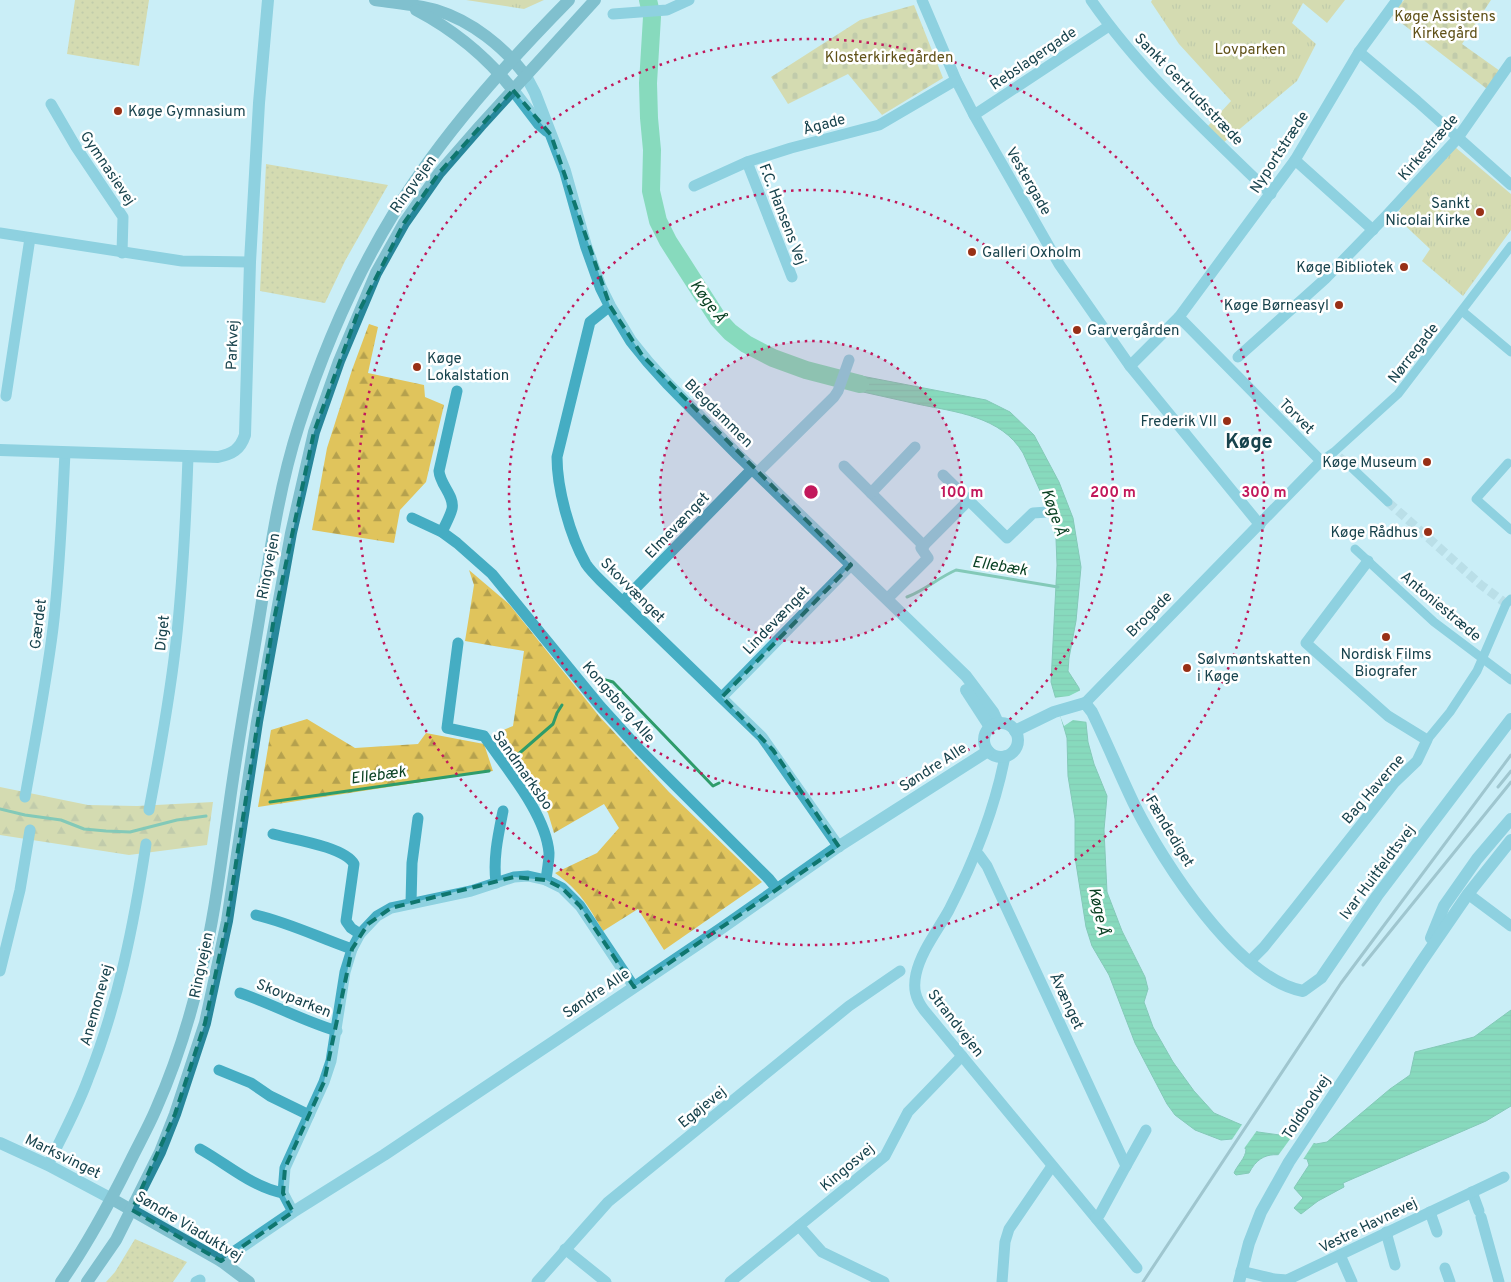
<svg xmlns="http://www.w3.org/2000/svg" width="1511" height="1282" viewBox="0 0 1511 1282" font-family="Overpass,sans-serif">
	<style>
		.grass { fill: url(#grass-dots) }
		.forest { fill: url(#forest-firs) }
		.cemetery { fill: url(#cemetery-stones) }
		.park { fill: url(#park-tufts) }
		.pitch { fill: #e0c45c }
		.water { fill: url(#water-rules); stroke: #2e9c6a }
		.pier { fill: #caeef7 }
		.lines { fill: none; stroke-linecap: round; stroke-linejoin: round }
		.stream { stroke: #2e9c6a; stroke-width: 3 }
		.river { stroke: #37c276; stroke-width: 18 }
		.pedestrian-tunnel { stroke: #a6ccd5; stroke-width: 9; stroke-dasharray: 9 4.5; stroke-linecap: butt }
		.pedestrian { stroke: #45adc3; stroke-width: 9 }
		.minor { stroke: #45adc3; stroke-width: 11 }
		.tertiary { stroke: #45adc3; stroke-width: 12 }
		.secondary { stroke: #27879b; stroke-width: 12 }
		.rail { stroke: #6c949d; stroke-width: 3 }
		.marked { fill: none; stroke: #0f766e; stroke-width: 4; stroke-dasharray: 10 6; stroke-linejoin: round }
		.ring { fill: none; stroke: #c2185b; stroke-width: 2.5; stroke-dasharray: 2.5 5 }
		.poi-dot { fill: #983016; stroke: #fff; stroke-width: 2 }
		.labels { text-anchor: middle; stroke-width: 5; stroke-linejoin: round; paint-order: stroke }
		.park-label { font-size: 15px; fill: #605118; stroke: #fff }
		.street-label { font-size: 15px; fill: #18434d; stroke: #fff }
		.poi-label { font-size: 15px; fill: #18434d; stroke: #fff; text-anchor: end }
		.water-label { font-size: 16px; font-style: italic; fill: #0b4224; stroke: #fff }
		.district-label { font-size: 20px; font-weight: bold; fill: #18434d; stroke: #fff }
		.centre { fill: #c2185b; stroke: #fff; stroke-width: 2.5 }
		.ring-label { font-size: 15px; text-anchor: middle; font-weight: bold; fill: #c2185b; stroke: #fff; stroke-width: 5; stroke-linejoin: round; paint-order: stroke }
	</style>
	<defs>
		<pattern id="grass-dots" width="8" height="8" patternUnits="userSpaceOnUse" patternTransform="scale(1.25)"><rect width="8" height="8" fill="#e0c45c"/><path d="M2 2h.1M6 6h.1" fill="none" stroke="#b5a14e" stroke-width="1.8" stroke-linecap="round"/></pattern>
		<pattern id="forest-firs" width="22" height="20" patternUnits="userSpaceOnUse" patternTransform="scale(1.25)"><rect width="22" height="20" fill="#e0c45c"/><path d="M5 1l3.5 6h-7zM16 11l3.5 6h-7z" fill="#b5a14e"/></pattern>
		<pattern id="cemetery-stones" width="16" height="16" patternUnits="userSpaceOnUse" patternTransform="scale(1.25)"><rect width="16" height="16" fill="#e0c45c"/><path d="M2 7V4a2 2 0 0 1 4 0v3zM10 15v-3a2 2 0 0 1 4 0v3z" fill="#b5a14e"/></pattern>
		<pattern id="park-tufts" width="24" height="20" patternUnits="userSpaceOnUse" patternTransform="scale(1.25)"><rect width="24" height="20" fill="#e0c45c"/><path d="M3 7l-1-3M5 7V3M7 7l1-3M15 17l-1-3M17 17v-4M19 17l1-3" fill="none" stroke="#b5a14e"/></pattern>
		<pattern id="water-rules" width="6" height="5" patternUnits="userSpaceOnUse" patternTransform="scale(1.25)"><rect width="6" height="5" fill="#37c276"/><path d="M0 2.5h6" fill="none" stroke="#2d9f63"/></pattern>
	</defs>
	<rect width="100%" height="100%" fill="#caeef7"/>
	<g class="grass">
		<polygon points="75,0 149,0 139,66 67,54"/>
		<polygon points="266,164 388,185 345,261 325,303 260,291"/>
		<polygon points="135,1239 187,1262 173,1282 106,1282 115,1272"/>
	</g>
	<g class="forest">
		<polygon points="369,324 378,327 368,373 424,385 425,397 444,405 426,482 400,510 394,543 312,530 327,448 352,370"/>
		<path d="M469,570L509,604L599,716L669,792L762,882L664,950L638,909L603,931C587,904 580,891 555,873L597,853L619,828L604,804L554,833L548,813L514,767L496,733L513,726L524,651L465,641L474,585Z"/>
		<polygon points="307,719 355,748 418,744 426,733 484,744 493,771 258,807 271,730"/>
		<polygon points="0,787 88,805 137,806 213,802 207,845 129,855 0,835"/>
	</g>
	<g class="cemetery">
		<polygon points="1404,0 1491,0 1462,44 1500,71 1487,89 1391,15"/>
		<polygon points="914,5 943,78 882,115 848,74 788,104 771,77 860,20"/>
	</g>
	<g class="park">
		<polygon points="466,0 544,0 524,9"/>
		<polygon points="1152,0 1345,0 1327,23 1303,3 1292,23 1316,44 1297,81 1223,143 1207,127 1231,101 1179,44 1151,2"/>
		<polygon points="1455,147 1511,194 1511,230 1463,296 1422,261 1430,249 1396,217 1401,208"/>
	</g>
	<polygon class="pitch" points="1235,108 1246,118 1224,135 1221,130"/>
	<path class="water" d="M851,374L986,400L1010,412L1034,435L1059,482L1073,518L1081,567L1076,621L1069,658L1068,671L1079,688L1086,723L1088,742L1094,764L1107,796L1104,830L1107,892L1122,931L1145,977L1148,989L1144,1002L1153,1027L1173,1062L1194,1091L1214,1113L1258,1132L1287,1136L1316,1144L1327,1142L1390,1089L1410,1075L1415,1052L1474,1037L1511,1010V1106L1486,1121L1343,1183L1344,1187L1318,1201L1301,1214L1294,1208L1303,1198L1294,1188L1309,1165L1307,1159C1282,1156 1263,1146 1249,1173L1236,1175L1234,1173C1237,1165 1246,1158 1246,1149L1232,1139L1221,1140L1195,1130L1175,1115L1167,1104L1135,1043L1109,975L1092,946L1086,927L1075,857V819L1068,776L1067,738L1051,682L1057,565L1056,539L1051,515L1023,453C1001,416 955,412 917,404C893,399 869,393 845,388Z"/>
	<g class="pier">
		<polygon points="1081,690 1088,722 1073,720 1064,726 1053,698 1069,696"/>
		<polygon points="1243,1123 1258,1129 1243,1150 1231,1141"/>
		<polygon points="1293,1135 1315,1141 1302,1161 1277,1157"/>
	</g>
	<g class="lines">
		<g class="stream">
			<path d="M907,597C925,590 938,578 956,570L1058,587"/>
			<polyline points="602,679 613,682 713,786 719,783"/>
			<polyline points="515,757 553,724 557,713 562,705"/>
			<polyline points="270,802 489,771"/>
			<polyline points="0,809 25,815 61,820 84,829 106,831 130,832 177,820 206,816"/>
		</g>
		<polyline class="river" points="648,0 652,17 648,83 649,118 652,150 651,191 658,221 668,241 718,319 730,332 746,344 773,358 806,370 860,384"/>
		<g class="pedestrian-tunnel">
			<polyline points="1339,457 1351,467"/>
			<polyline points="1388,502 1481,585 1504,602"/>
		</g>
		<g class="pedestrian">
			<polyline points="1462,311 1511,352"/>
			<polyline points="1321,461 1334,452 1398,394 1511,246"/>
			<polyline points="1508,463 1476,499 1511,530"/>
			<polyline points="1351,467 1388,502"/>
			<polyline points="1355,549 1434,622 1511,680"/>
			<polyline points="1427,740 1450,712 1477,671 1506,604 1511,599"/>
		</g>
		<g class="minor">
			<polyline points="922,0 956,80 974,115 1059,264 1130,366 1260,525"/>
			<path d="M1091,0C1141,72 1208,133 1271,194"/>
			<polyline points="613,14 667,10 689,0"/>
			<polyline points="1359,52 1417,101 1511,185"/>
			<polyline points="51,104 76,147 123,217 122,253"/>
			<polyline points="974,115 1109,26"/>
			<polyline points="1295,160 1373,230"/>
			<polyline points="747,162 792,277"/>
			<polyline points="694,186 747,162 791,148 879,125 956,80"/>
			<polyline points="0,233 182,261 250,262"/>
			<path d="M610,306L590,322L557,457C557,489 570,536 586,564C590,570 596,576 601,581L762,737L839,847"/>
			<polyline points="1179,317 1295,160 1359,52 1397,0"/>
			<polyline points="1238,357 1325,279 1387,215 1457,139 1511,62"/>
			<polyline points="6,396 30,238"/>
			<polyline points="844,466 924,546"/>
			<polyline points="757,473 834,397 838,391 849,360"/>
			<polyline points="943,475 1007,538 1033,513 1048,512"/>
			<polyline points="871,493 915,447"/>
			<polyline points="412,518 442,532 457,543 492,574 600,706 640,750 769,879 777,889"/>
			<path d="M442,532C445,525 450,517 452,509C455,496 440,485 439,471L457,391"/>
			<polyline points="887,599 928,558 921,548 969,500"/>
			<polyline points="623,601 752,469"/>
			<path d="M458,643L447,728L484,736C506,768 546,814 549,853C549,862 547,871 546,880"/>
			<polyline points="722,697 851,565"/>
			<polyline points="1085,703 1321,461 1179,317 1130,366"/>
			<path d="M1005,756C995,809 974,861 949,910C938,930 921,951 916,974C913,988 915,998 924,1010L1137,1268"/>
			<path d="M25,797C35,741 46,685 53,628C60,570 62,512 65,453"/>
			<path d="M149,810C160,752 171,692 177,633C183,574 186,516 188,457"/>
			<path d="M273,834C292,839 345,847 354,864L346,921L351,928L360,934"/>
			<polyline points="975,854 979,855 987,866 1126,1166 1100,1214 1096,1218"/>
			<path d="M496,883C493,858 498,836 503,811"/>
			<polyline points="1468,894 1511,926"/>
			<polyline points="411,903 412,863 418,818"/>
			<path d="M256,915C290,923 320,938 352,949"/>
			<polyline points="1249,962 1264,947 1293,911 1394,783 1417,761 1427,740 1388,716 1306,643 1368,561"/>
			<polyline points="0,971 20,890 30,830"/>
			<path d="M240,993C273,1004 303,1021 337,1031"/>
			<polyline points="219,1070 251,1083 270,1096 309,1115"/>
			<path d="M200,1149C227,1164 252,1187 283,1193"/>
			<path d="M48,1165C62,1136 77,1109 88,1079C118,1004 134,924 146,844"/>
			<polyline points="1126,1166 1146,1130"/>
			<polyline points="1472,1192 1479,1211"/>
			<polyline points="293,1212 283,1193 285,1168 324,1082 331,1061 345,972 352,949 360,934 377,916 391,908 471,891 514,877 528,876 546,880 562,888 580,906 634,987"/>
			<polyline points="1430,1212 1437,1232"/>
			<polyline points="1481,1217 1499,1282"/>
			<polyline points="799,1226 822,1252 884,1282"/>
			<polyline points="1386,1232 1395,1265"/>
			<polyline points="565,1249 606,1282"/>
			<polyline points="1340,1255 1352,1282"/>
			<polyline points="1445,1268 1450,1282"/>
			<polyline points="1241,1271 1274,1279 1287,1280 1504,1177"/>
			<polyline points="196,1282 200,1280"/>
			<polyline points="537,1282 608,1202 849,1006 900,971"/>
			<polyline points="730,1282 885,1156 908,1112 962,1056"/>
			<polyline points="1002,1282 1005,1242 1009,1229 1052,1166"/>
		</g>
		<g class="tertiary">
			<polyline points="526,76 535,93 565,171 586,246 601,288 610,306 631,341 648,362 667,383 738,455 966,676 993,712 998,723"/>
			<polyline points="513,90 539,124 547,131"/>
			<path d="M0,450L218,457C232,454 240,450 245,435L250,262L259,103L268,0"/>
			<polyline points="966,690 990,727"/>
			<circle cx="1001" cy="740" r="17"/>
			<path d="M1015,731L1054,712L1085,703L1092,712C1107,743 1120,775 1135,806C1163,862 1238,979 1303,991L1321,978L1377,896L1511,719"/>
			<polyline points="1431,938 1444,906 1477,859 1511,819"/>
			<polyline points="0,1143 48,1165 112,1199"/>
			<polyline points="221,1261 293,1212 384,1155 553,1042 719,930 836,848 988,751"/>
			<polyline points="1239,1282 1249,1243 1261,1212 1289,1162 1422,961 1468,894 1511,840"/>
		</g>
		<g class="secondary">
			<path d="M375,0C394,3 419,5 436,10C472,21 504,47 526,76"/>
			<path d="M416,10C454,30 486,56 513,90"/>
			<polyline points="112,1199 221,1261 249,1282"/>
			<path d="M61,1282C87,1245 108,1206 128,1166C137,1147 148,1128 156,1109C176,1064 191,1015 202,968C215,915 221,861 229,807C237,747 248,686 258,626C269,559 278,490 299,425C323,350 353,280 394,213C442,135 505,65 569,0"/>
			<polyline points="87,1282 116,1240 160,1152 175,1114 205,1023 227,921 257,722 291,533 314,432 339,361 376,273 404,223 439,173 480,126 595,0"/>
		</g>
		<g class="rail">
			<polyline points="1498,787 1511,771"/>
			<polyline points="1363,965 1511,782"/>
			<polyline points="1143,1282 1341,983 1511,755"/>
		</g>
	</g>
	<path d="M0 0H1511V1282H0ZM513,90L551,135L610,306L642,355L851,565L722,697L773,750L839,847L634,987L580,906L562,888L546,880L514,877L391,908L368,924L352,949L324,1082L285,1168L283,1193L293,1212L221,1261L132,1210L175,1114L205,1023L227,921L273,624L314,432L357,315L404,223L439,173Z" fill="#caeef7" fill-opacity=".55" fill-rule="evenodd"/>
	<path class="marked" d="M513,90L551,135L610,306L642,355L851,565L722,697L773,750L839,847L634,987L580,906L562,888L546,880L514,877L391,908L368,924L352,949L324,1082L285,1168L283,1193L293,1212L221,1261L132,1210L175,1114L205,1023L227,921L273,624L314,432L357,315L404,223L439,173Z"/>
	<circle cx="811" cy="492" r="151" fill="#c2185b" fill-opacity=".12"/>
	<g class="ring">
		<circle cx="811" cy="492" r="151"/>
		<circle cx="811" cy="492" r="302"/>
		<circle cx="811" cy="492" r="453"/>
	</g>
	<g class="poi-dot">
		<circle cx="118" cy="111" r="5"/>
		<circle cx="1480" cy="212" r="5"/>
		<circle cx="972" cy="252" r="5"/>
		<circle cx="1404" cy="267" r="5"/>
		<circle cx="1339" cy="305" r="5"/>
		<circle cx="1077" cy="330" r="5"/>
		<circle cx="417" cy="367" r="5"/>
		<circle cx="1227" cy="421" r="5"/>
		<circle cx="1427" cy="462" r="5"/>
		<circle cx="1428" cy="532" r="5"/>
		<circle cx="1386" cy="637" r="5"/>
		<circle cx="1187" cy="668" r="5"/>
	</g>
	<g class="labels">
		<g class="park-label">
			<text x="1445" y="21">Køge Assistens<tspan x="1445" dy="17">Kirkegård</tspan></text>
			<text x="1250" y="54">Lovparken</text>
			<text x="889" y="62">Klosterkirkegården</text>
		</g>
		<g class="street-label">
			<text transform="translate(1033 58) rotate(-34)" y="5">Rebslagergade</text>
			<text transform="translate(1189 89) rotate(46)" y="5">Sankt Gertrudsstræde</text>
			<text transform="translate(824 124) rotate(-15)" y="5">Ågade</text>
			<text transform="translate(1428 147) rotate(-49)" y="5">Kirkestræde</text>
			<text transform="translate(1279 152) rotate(-57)" y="5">Nyportstræde</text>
			<text transform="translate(108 168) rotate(56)" y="5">Gymnasievej</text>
			<text transform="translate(1029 181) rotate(60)" y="5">Vestergade</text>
			<text transform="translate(413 184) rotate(-54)" y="5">Ringvejen</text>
			<text transform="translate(783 214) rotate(69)" y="5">F.C. Hansens Vej</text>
			<text transform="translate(232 345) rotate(-88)" y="5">Parkvej</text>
			<text transform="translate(1413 353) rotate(-52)" y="5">Nørregade</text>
			<text transform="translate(719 413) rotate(45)" y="5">Blegdammen</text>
			<text transform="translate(1297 416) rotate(45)" y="5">Torvet</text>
			<text transform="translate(677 525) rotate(-46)" y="5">Elmevænget</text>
			<text transform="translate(268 566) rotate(-79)" y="5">Ringvejen</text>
			<text transform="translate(633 590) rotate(45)" y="5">Skovvænget</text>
			<text transform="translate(1441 606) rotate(40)" y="5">Antoniestræde</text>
			<text transform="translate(1149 614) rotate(-45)" y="5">Brogade</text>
			<text transform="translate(776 620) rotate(-46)" y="5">Lindevænget</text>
			<text transform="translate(38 624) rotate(-83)" y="5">Gærdet</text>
			<text transform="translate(162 633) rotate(-84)" y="5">Diget</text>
			<text transform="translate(619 702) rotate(49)" y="5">Kongsberg Alle</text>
			<text transform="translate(933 767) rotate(-33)" y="5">Søndre Alle</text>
			<text transform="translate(523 770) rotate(55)" y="5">Sandmarksbo</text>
			<text transform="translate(1373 789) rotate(-49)" y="5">Bag Haverne</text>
			<text transform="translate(1170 831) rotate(59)" y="5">Fændediget</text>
			<text transform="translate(1377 872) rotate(-53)" y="5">Ivar Huitfeldtsvej</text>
			<text transform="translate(201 965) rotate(-78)" y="5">Ringvejen</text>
			<text transform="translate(596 993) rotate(-34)" y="5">Søndre Alle</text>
			<text transform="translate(294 998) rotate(22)" y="5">Skovparken</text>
			<text transform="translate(1067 1001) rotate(65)" y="5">Åvænget</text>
			<text transform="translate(96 1005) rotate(-74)" y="5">Anemonevej</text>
			<text transform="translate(956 1023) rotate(52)" y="5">Strandvejen</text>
			<text transform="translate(702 1107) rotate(-39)" y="5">Egøjevej</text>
			<text transform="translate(1306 1107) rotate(-56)" y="5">Toldbodvej</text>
			<text transform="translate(63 1156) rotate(26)" y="5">Marksvinget</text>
			<text transform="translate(847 1167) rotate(-40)" y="5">Kingosvej</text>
			<text transform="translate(1368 1225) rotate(-26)" y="5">Vestre Havnevej</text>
			<text transform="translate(189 1226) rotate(31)" y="5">Søndre Viaduktvej</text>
		</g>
		<g class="poi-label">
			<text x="128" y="116" text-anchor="start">Køge Gymnasium</text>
			<text x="1470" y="208">Sankt<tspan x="1470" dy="17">Nicolai Kirke</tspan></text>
			<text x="982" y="257" text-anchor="start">Galleri Oxholm</text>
			<text x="1394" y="272">Køge Bibliotek</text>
			<text x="1329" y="310">Køge Børneasyl</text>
			<text x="1087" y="335" text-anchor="start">Garvergården</text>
			<text x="427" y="363" text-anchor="start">Køge<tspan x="427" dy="17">Lokalstation</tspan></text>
			<text x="1217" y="426">Frederik VII</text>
			<text x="1417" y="467">Køge Museum</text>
			<text x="1418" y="537">Køge Rådhus</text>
			<text x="1386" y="659" text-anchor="middle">Nordisk Films<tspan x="1386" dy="17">Biografer</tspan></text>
			<text x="1197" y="664" text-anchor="start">Sølvmøntskatten<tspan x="1197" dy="17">i Køge</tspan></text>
		</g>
		<g class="water-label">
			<text transform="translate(709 301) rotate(54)" y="6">Køge Å</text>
			<text transform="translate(1055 512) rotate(71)" y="6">Køge Å</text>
			<text transform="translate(1000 565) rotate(9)" y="6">Ellebæk</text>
			<text transform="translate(378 774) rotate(-8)" y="6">Ellebæk</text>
			<text transform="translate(1100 911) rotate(78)" y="6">Køge Å</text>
		</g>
		<g class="district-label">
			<text x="1249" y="448">Køge</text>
		</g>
	</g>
	<circle cx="811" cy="492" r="8" class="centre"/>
	<g class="ring-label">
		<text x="962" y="497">100 m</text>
		<text x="1113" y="497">200 m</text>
		<text x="1264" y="497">300 m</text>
	</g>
</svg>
